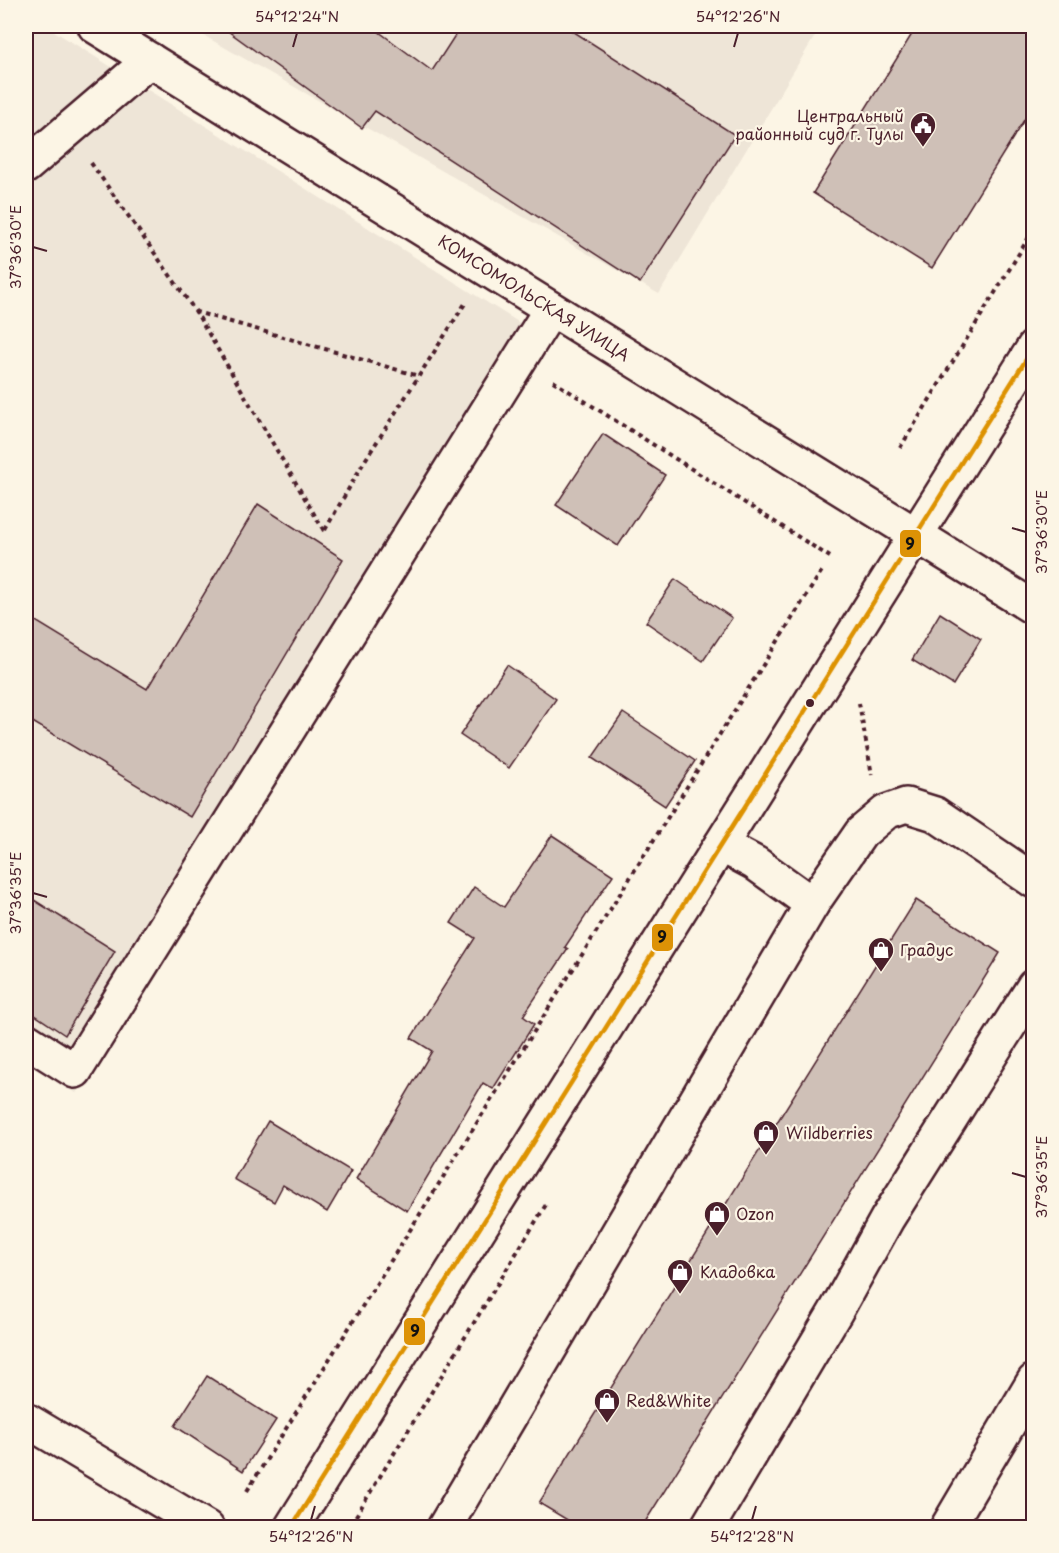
<svg xmlns="http://www.w3.org/2000/svg" width="1059" height="1553" viewBox="0 0 1059 1553" font-family="'Playpen Sans',sans-serif">
	<style>
		.built { fill: #eee5d7 }
		.building { fill: #cfc0b7; stroke: #4a1f2b; stroke-width: 1.5 }
		.lines { fill: none; stroke-linecap: round; stroke-linejoin: round }
		.minor-casing { stroke: #4a1f2b; stroke-width: 38 }
		.major-casing { stroke: #4a1f2b; stroke-width: 38 }
		.path { stroke: #4a1f2b; stroke-width: 4; stroke-dasharray: 4.5 4.5; stroke-linecap: butt }
		.minor { stroke: #fcf5e5; stroke-width: 33 }
		.major { stroke: #fcf5e5; stroke-width: 33 }
		.bus-1-casing { stroke: #fcf5e5; stroke-width: 9 }
		.bus-1 { stroke: #dd9206; stroke-width: 4.5 }
		.ticks { fill: none; stroke: #4a1f2b; stroke-width: 2 }
		.bus-dot { fill: #4a1f2b; stroke: #fcf5e5; stroke-width: 2 }
		.labels { text-anchor: middle; stroke-width: 4.5; stroke-linejoin: round; paint-order: stroke }
		.poi-label { font-size: 16px; fill: #4a1f2b; stroke: #fcf5e5; text-anchor: start }
		.street-label { font-size: 16px; fill: #4a1f2b; stroke: #fcf5e5 }
		.line-badge { stroke: #fcf5e5; stroke-width: 2 }
		.pale-badge-label { font-size: 16px; text-anchor: middle; font-weight: bold; fill: #111 }
		.neatline { fill: none; stroke: #4a1f2b; stroke-width: 2 }
		.ticks-label { font-size: 15px; text-anchor: middle; fill: #4a1f2b }
	</style>
	<rect width="100%" height="100%" fill="#fcf5e5"/>
	<filter id="ink" filterUnits="userSpaceOnUse"><feTurbulence type="fractalNoise" baseFrequency=".0167" numOctaves="2"/><feDisplacementMap in="SourceGraphic" scale="12" xChannelSelector="R" yChannelSelector="G"/><feConvolveMatrix kernelMatrix="1 2 1 2 8 2 1 2 1" color-interpolation-filters="sRGB"/></filter>
	<g filter="url(#ink)">
		<g class="built">
			<polygon points="26,26 46,26 547,340 76,1093 26,1060"/>
			<polygon points="187,26 821,26 659,294"/>
		</g>
		<g class="building">
			<polygon points="221,26 371,26 432,71 461,26 565,26 735,135 640,283 375,111 362,128"/>
			<polygon points="917,26 1034,26 1034,104 932,268 813,193"/>
			<polygon points="603,434 665,475 618,546 556,505"/>
			<polygon points="258,504 343,559 190,817 26,718 26,615 147,689"/>
			<polygon points="675,579 732,618 703,661 646,622"/>
			<polygon points="940,613 981,639 953,685 912,660"/>
			<polygon points="507,665 556,699 509,768 460,735"/>
			<polygon points="623,713 695,761 665,806 592,758"/>
			<polygon points="552,835 613,875 565,947 568,949 523,1016 534,1024 493,1089 483,1083 407,1211 356,1179 432,1051 411,1038 475,938 451,923 474,887 504,907"/>
			<polygon points="26,895 115,951 65,1035 26,1009"/>
			<polygon points="916,900 1000,953 642,1527 579,1527 539,1503"/>
			<polygon points="268,1121 351,1171 327,1212 283,1185 274,1202 234,1179"/>
			<polygon points="207,1376 276,1420 243,1471 175,1426"/>
		</g>
		<g class="lines">
			<g class="minor-casing">
				<g id="minor">
					<polyline points="95,26 1034,608"/>
					<polyline points="26,166 150,60"/>
					<polyline points="721,845 755,863 812,904 861,833 886,812 906,805 935,814 1034,881"/>
					<polyline points="26,1040 75,1071 551,309"/>
					<polyline points="26,1420 207,1528"/>
					<polyline points="444,1528 812,904"/>
					<polyline points="707,1528 836,1311 887,1219 1034,986"/>
					<polyline points="947,1528 1034,1381"/>
				</g>
			</g>
			<g class="major-casing">
				<polyline id="major" points="291,1528 1034,347"/>
			</g>
			<g class="path">
				<polyline points="91,163 196,312"/>
				<polyline points="553,381 830,557"/>
				<polyline points="900,448 1034,229"/>
				<polyline points="325,530 364,462 466,302"/>
				<polyline points="324,531 196,312 419,376"/>
				<polyline points="859,703 872,775"/>
				<polyline points="247,1491 823,569"/>
				<polyline points="351,1524 547,1203"/>
			</g>
			<use href="#minor" class="minor"/>
			<use href="#major" class="major"/>
			<g class="bus-1-casing">
				<polyline id="bus-1" points="291,1528 1034,347"/>
			</g>
			<use href="#bus-1" class="bus-1"/>
		</g>
	</g>
	<path class="ticks" d="M293,47L297,33M734,47L738,33M33,247L47,251M1012,528L1026,532M33,893L47,897M1012,1173L1026,1177M311,1520L315,1506M752,1520L756,1506"/>
	<defs>
		<g id="civic-pin" transform="scale(1.35)"><path d="M0 17L-7.5 6A9.5 9.5 0 1 1 7.5 6Z" fill="#4a1f2b" stroke="#fcf5e5"/><path d="M-.6-6.5H3V-4.5H.6V-3L4-1V1h2V6H-6V1h2V-1L-.6-3ZM-1.2 2.5V6h2.4V2.5Z" fill="#fff"/></g>
		<g id="shop-pin" transform="scale(1.35)"><path d="M0 17L-7.5 6A9.5 9.5 0 1 1 7.5 6Z" fill="#4a1f2b" stroke="#fcf5e5"/><path d="M-5-2.5h2.3a2.7 3.5 0 0 1 5.4 0H5L5.5 6h-11ZM-1.5-2.5h3a1.5 2.3 0 0 0-3 0Z" fill="#fff"/></g>
	</defs>
	<g fill-rule="evenodd">
		<use href="#civic-pin" x="923" y="125"/>
		<use href="#shop-pin" x="881" y="950"/>
		<use href="#shop-pin" x="766" y="1133"/>
		<use href="#shop-pin" x="717" y="1214"/>
		<use href="#shop-pin" x="680" y="1272"/>
		<use href="#shop-pin" x="607" y="1401"/>
	</g>
	<circle class="bus-dot" cx="810" cy="703" r="5"/>
	<g class="labels">
		<g class="poi-label">
			<text x="904" y="122" text-anchor="end">Центральный<tspan x="904" dy="18">районный суд г. Тулы</tspan></text>
			<text x="900" y="956">Градус</text>
			<text x="786" y="1139">Wildberries</text>
			<text x="736" y="1220">Ozon</text>
			<text x="700" y="1278">Кладовка</text>
			<text x="626" y="1407">Red&amp;White</text>
		</g>
		<g class="street-label">
			<text transform="translate(534 298) rotate(32)" y="6">КОМСОМОЛЬСКАЯ УЛИЦА</text>
		</g>
	</g>
	<g class="line-badge">
		<rect x="899" y="529" width="23" height="29" rx="6" fill="#dd9206"/>
		<rect x="651" y="923" width="23" height="29" rx="6" fill="#dd9206"/>
		<rect x="403" y="1317" width="23" height="29" rx="6" fill="#dd9206"/>
	</g>
	<g class="pale-badge-label">
		<text x="910" y="550">9</text>
		<text x="662" y="943">9</text>
		<text x="415" y="1337">9</text>
	</g>
	<rect width="1059" height="1553" fill="none" stroke="#fcf5e5" stroke-width="66"/>
	<rect x="33" y="33" width="993" height="1487" class="neatline"/>
	<g class="ticks-label">
		<text x="297" y="22">54°12'24"N</text>
		<text x="738" y="22">54°12'26"N</text>
		<text transform="translate(16 247) rotate(-90)" y="5">37°36'30"E</text>
		<text transform="translate(1042 532) rotate(-90)" y="5">37°36'30"E</text>
		<text transform="translate(16 893) rotate(-90)" y="5">37°36'35"E</text>
		<text transform="translate(1042 1177) rotate(-90)" y="5">37°36'35"E</text>
		<text x="311" y="1542">54°12'26"N</text>
		<text x="752" y="1542">54°12'28"N</text>
	</g>
</svg>
